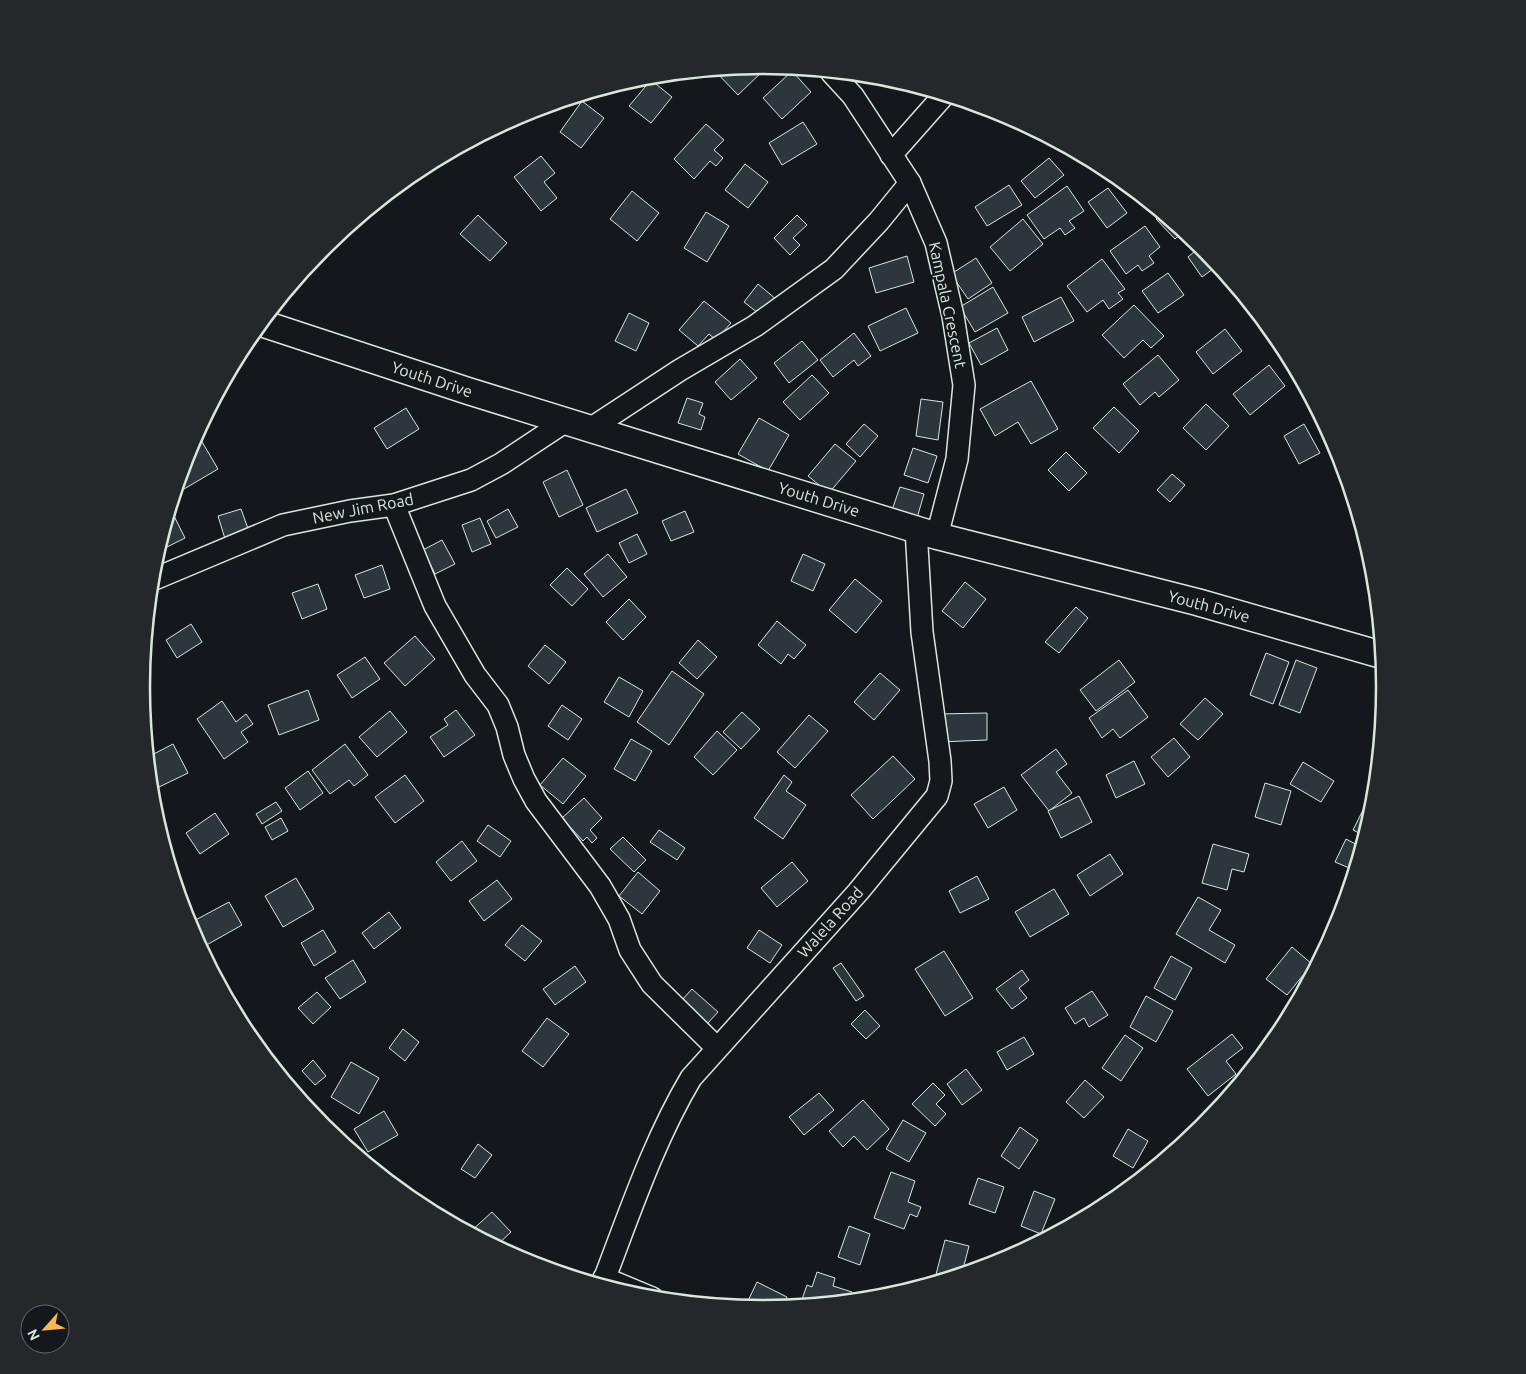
<svg xmlns="http://www.w3.org/2000/svg" width="1526" height="1374" viewBox="0 0 1526 1374" font-family="Ubuntu,sans-serif">
	<style>
		.building { fill: #2c363c; stroke: #d8e6dc }
		.lines { fill: none; stroke-linecap: round; stroke-linejoin: round }
		.minor-casing { stroke: #d8e6dc; stroke-width: 24 }
		.tertiary-casing { stroke: #d8e6dc; stroke-width: 29 }
		.minor { stroke: #14181c; stroke-width: 21 }
		.tertiary { stroke: #14181c; stroke-width: 26 }
		.labels { text-anchor: middle; stroke-width: 4; stroke-linejoin: round; paint-order: stroke }
		.street-label { font-size: 16px; fill: #d8e6dc; stroke: #14181c }
		.rim { fill: none; stroke: #d8e6dc; stroke-width: 2.5 }
	</style>
	<rect width="100%" height="100%" fill="#14181c"/>
	<g class="building">
		<polygon points="764,65 766,68 738,95 714,70"/>
		<polygon points="792,71 811,92 782,119 763,98"/>
		<polygon points="651,80 672,97 651,123 629,106"/>
		<polygon points="582,101 604,118 581,148 560,132"/>
		<polygon points="803,122 817,144 782,165 769,143"/>
		<polygon points="706,124 724,140 714,150 723,158 716,166 710,161 694,179 674,159"/>
		<polygon points="541,156 555,173 544,182 557,198 541,211 514,177"/>
		<polygon points="1049,158 1064,175 1035,198 1021,181"/>
		<polygon points="745,164 768,182 748,208 725,190"/>
		<polygon points="1009,185 1022,205 987,226 975,207"/>
		<polygon points="1067,186 1084,211 1069,221 1075,228 1065,235 1060,228 1044,239 1027,215"/>
		<polygon points="1108,188 1127,213 1107,228 1088,202"/>
		<polygon points="632,191 659,213 637,241 610,219"/>
		<polygon points="706,212 729,226 707,262 684,248"/>
		<polygon points="1162,213 1184,231 1175,239 1156,219"/>
		<polygon points="478,215 507,243 490,261 460,234"/>
		<polygon points="797,215 807,225 793,238 800,245 790,255 774,238"/>
		<polygon points="1023,219 1043,244 1010,271 990,247"/>
		<polygon points="1145,226 1160,247 1149,256 1154,263 1142,271 1138,265 1126,274 1110,251"/>
		<polygon points="1196,242 1203,247 1225,274 1217,266 1202,277 1188,257 1200,247"/>
		<polygon points="907,256 914,282 876,293 869,268"/>
		<polygon points="976,258 992,283 968,299 951,274"/>
		<polygon points="1102,259 1125,289 1118,293 1123,299 1109,309 1103,300 1087,312 1067,286"/>
		<polygon points="1168,273 1184,295 1158,313 1142,291"/>
		<polygon points="758,284 777,300 763,317 744,302"/>
		<polygon points="993,287 1008,313 975,332 960,307"/>
		<polygon points="1061,297 1074,321 1034,342 1022,317"/>
		<polygon points="704,301 731,323 716,340 709,334 698,346 679,330"/>
		<polygon points="1134,305 1164,336 1151,348 1143,340 1124,358 1102,335"/>
		<polygon points="906,308 918,333 880,351 868,326"/>
		<polygon points="629,313 649,323 636,351 615,341"/>
		<polygon points="997,328 1008,350 981,365 969,343"/>
		<polygon points="1225,329 1242,351 1213,374 1196,352"/>
		<polygon points="854,333 871,356 858,366 854,360 833,377 820,360"/>
		<polygon points="802,341 818,360 789,383 774,363"/>
		<polygon points="1158,355 1179,380 1159,397 1155,392 1140,405 1123,384"/>
		<polygon points="740,359 757,378 731,400 715,382"/>
		<polygon points="1269,365 1285,386 1250,415 1233,394"/>
		<polygon points="812,375 829,393 800,420 783,402"/>
		<polygon points="1031,381 1058,429 1031,444 1018,422 995,436 980,409"/>
		<polygon points="687,398 703,403 699,414 705,417 701,430 678,423"/>
		<polygon points="921,399 943,402 938,440 916,436"/>
		<polygon points="1206,404 1229,426 1206,450 1183,428"/>
		<polygon points="1114,407 1139,431 1119,453 1093,428"/>
		<polygon points="406,408 419,429 387,449 374,428"/>
		<polygon points="759,418 789,435 768,471 738,454"/>
		<polygon points="864,424 878,436 860,457 846,444"/>
		<polygon points="1304,424 1320,453 1299,464 1284,436"/>
		<polygon points="198,435 218,469 184,489 179,481 188,449 195,437"/>
		<polygon points="835,444 856,461 829,493 808,476"/>
		<polygon points="913,448 937,456 928,483 904,475"/>
		<polygon points="1066,452 1087,473 1069,491 1048,470"/>
		<polygon points="567,470 583,505 559,517 543,482"/>
		<polygon points="1172,474 1185,485 1170,502 1157,490"/>
		<polygon points="900,487 924,494 917,518 892,510"/>
		<polygon points="626,489 638,513 597,532 586,508"/>
		<polygon points="241,509 250,534 226,542 218,516"/>
		<polygon points="508,509 518,527 496,538 487,521"/>
		<polygon points="685,511 694,532 671,541 662,521"/>
		<polygon points="173,514 185,538 161,550 159,546 168,516"/>
		<polygon points="480,518 491,544 472,552 462,525"/>
		<polygon points="637,534 647,554 629,563 619,543"/>
		<polygon points="442,540 455,564 435,574 423,550"/>
		<polygon points="608,554 627,577 603,597 584,574"/>
		<polygon points="803,554 825,564 813,591 791,581"/>
		<polygon points="382,565 390,589 364,598 355,575"/>
		<polygon points="567,568 588,589 572,606 550,585"/>
		<polygon points="855,579 882,601 856,633 829,610"/>
		<polygon points="965,582 986,599 963,628 942,611"/>
		<polygon points="318,584 327,609 302,619 292,593"/>
		<polygon points="629,599 646,617 623,640 606,622"/>
		<polygon points="1076,607 1088,618 1059,653 1045,642"/>
		<polygon points="777,621 806,645 794,659 788,654 781,664 758,645"/>
		<polygon points="191,624 202,642 177,658 166,640"/>
		<polygon points="415,636 435,659 405,686 384,663"/>
		<polygon points="698,640 717,657 697,679 679,663"/>
		<polygon points="545,645 566,662 549,684 528,666"/>
		<polygon points="1266,653 1289,662 1273,704 1250,695"/>
		<polygon points="365,657 380,679 352,698 337,675"/>
		<polygon points="1119,660 1135,682 1096,711 1080,690"/>
		<polygon points="1296,660 1317,668 1300,713 1279,705"/>
		<polygon points="672,671 704,694 669,745 637,722"/>
		<polygon points="142,673 147,681 141,684"/>
		<polygon points="880,673 900,690 874,720 854,702"/>
		<polygon points="619,677 643,691 629,717 604,702"/>
		<polygon points="308,690 319,720 279,735 268,705"/>
		<polygon points="1128,690 1148,717 1120,738 1113,729 1102,738 1089,718"/>
		<polygon points="1205,698 1223,714 1198,740 1180,724"/>
		<polygon points="222,701 236,722 246,714 253,724 241,732 248,742 224,759 197,719"/>
		<polygon points="562,705 582,719 568,740 548,726"/>
		<polygon points="456,710 475,735 444,757 430,737 448,725 444,719"/>
		<polygon points="390,711 407,732 377,757 359,737"/>
		<polygon points="742,712 760,729 741,749 723,732"/>
		<polygon points="987,713 987,740 939,742 938,714"/>
		<polygon points="809,715 828,731 795,768 777,752"/>
		<polygon points="717,731 737,750 713,775 694,757"/>
		<polygon points="1174,738 1190,757 1168,777 1151,757"/>
		<polygon points="631,739 652,751 635,781 614,769"/>
		<polygon points="173,744 188,773 159,787 149,767 148,757"/>
		<polygon points="345,744 368,775 354,786 349,780 330,794 312,770"/>
		<polygon points="1056,749 1067,764 1056,772 1072,793 1049,811 1021,775"/>
		<polygon points="893,756 915,779 873,819 851,795"/>
		<polygon points="563,758 586,776 563,804 540,785"/>
		<polygon points="1134,761 1145,784 1116,798 1106,775"/>
		<polygon points="1303,762 1334,781 1321,802 1290,784"/>
		<polygon points="308,771 323,793 300,810 285,788"/>
		<polygon points="405,775 424,801 395,823 375,797"/>
		<polygon points="784,775 792,782 786,791 806,805 783,839 754,818"/>
		<polygon points="1265,783 1291,791 1281,825 1255,817"/>
		<polygon points="1004,787 1017,810 988,828 974,804"/>
		<polygon points="1079,796 1092,822 1061,838 1048,811"/>
		<polygon points="584,798 602,818 590,830 597,838 592,843 587,837 583,841 562,818"/>
		<polygon points="276,802 282,811 262,824 256,814"/>
		<polygon points="1364,808 1372,812 1365,836 1353,830"/>
		<polygon points="215,813 229,834 200,854 186,833"/>
		<polygon points="281,818 288,831 272,840 265,827"/>
		<polygon points="488,825 511,841 500,857 477,841"/>
		<polygon points="659,830 685,848 677,860 650,842"/>
		<polygon points="623,837 646,860 634,872 610,849"/>
		<polygon points="1346,839 1361,847 1354,870 1335,862"/>
		<polygon points="462,841 477,861 451,881 436,862"/>
		<polygon points="1213,844 1249,854 1244,872 1232,869 1227,890 1202,883"/>
		<polygon points="1110,854 1123,874 1090,896 1077,875"/>
		<polygon points="792,862 808,881 777,907 761,888"/>
		<polygon points="638,872 660,891 642,914 619,896"/>
		<polygon points="977,876 989,899 960,913 949,891"/>
		<polygon points="296,878 314,909 283,927 265,896"/>
		<polygon points="497,880 512,899 484,921 469,901"/>
		<polygon points="1054,889 1069,914 1030,937 1015,912"/>
		<polygon points="1198,897 1221,910 1209,930 1235,945 1225,963 1176,934"/>
		<polygon points="229,902 242,925 203,947 190,923"/>
		<polygon points="389,912 401,928 374,949 362,933"/>
		<polygon points="522,925 542,941 525,961 505,945"/>
		<polygon points="323,930 336,952 314,966 301,943"/>
		<polygon points="759,930 782,945 770,963 747,948"/>
		<polygon points="1292,947 1312,964 1287,995 1266,979"/>
		<polygon points="944,951 973,998 945,1016 915,969"/>
		<polygon points="1171,956 1192,968 1175,1000 1154,988"/>
		<polygon points="353,960 366,982 340,999 325,978"/>
		<polygon points="841,963 864,996 856,1001 833,968"/>
		<polygon points="575,966 586,982 555,1005 543,989"/>
		<polygon points="1022,970 1029,980 1019,988 1027,998 1012,1009 996,989"/>
		<polygon points="692,989 718,1012 707,1024 681,1001"/>
		<polygon points="1092,991 1108,1015 1089,1027 1084,1018 1075,1024 1065,1008"/>
		<polygon points="317,992 331,1007 313,1024 298,1008"/>
		<polygon points="1146,996 1173,1011 1156,1042 1130,1027"/>
		<polygon points="865,1010 880,1026 866,1039 851,1024"/>
		<polygon points="547,1018 569,1034 543,1067 522,1051"/>
		<polygon points="403,1029 419,1042 405,1061 389,1048"/>
		<polygon points="1232,1034 1243,1048 1226,1061 1236,1074 1208,1096 1187,1069"/>
		<polygon points="1125,1035 1143,1048 1121,1081 1102,1068"/>
		<polygon points="1024,1037 1034,1054 1007,1070 997,1052"/>
		<polygon points="263,1053 276,1064 274,1067"/>
		<polygon points="313,1060 326,1076 315,1085 302,1071"/>
		<polygon points="351,1062 379,1078 359,1114 331,1097"/>
		<polygon points="966,1069 982,1090 962,1105 947,1084"/>
		<polygon points="1085,1080 1104,1097 1084,1118 1066,1102"/>
		<polygon points="933,1083 945,1095 936,1104 946,1114 935,1126 912,1104"/>
		<polygon points="819,1093 834,1110 804,1135 789,1117"/>
		<polygon points="863,1100 889,1129 867,1150 854,1136 843,1147 829,1131"/>
		<polygon points="384,1111 398,1135 368,1152 354,1129"/>
		<polygon points="903,1120 926,1133 909,1162 886,1149"/>
		<polygon points="1020,1127 1038,1140 1019,1169 1001,1156"/>
		<polygon points="1128,1129 1148,1141 1133,1168 1113,1156"/>
		<polygon points="478,1144 492,1155 475,1178 461,1169"/>
		<polygon points="891,1172 915,1181 908,1202 921,1207 917,1217 910,1214 904,1229 874,1218"/>
		<polygon points="978,1178 1004,1187 995,1213 969,1204"/>
		<polygon points="1034,1191 1055,1199 1041,1234 1021,1226"/>
		<polygon points="492,1212 511,1232 496,1246 470,1232"/>
		<polygon points="849,1226 870,1234 860,1265 838,1257"/>
		<polygon points="945,1240 969,1246 962,1273 934,1282"/>
		<polygon points="817,1272 835,1278 833,1286 852,1292 849,1300 800,1305 807,1285 812,1287"/>
		<polygon points="757,1282 787,1297 782,1307 763,1309 745,1307"/>
	</g>
	<g class="lines">
		<g class="minor-casing">
			<g id="minor">
				<polyline points="831,72 853,96 910,183 936,243 953,316 964,385 957,459 937,536"/>
				<polyline points="891,155 944,95"/>
				<polyline points="590,429 680,370 755,326 834,269 879,221 910,183"/>
				<polyline points="394,505 435,606 475,675 498,705 507,727 514,755 524,779 536,801 600,886 619,919 630,950 652,984 717,1048"/>
				<polyline points="152,580 283,525 350,511 394,505 471,480 501,464 566,421"/>
				<polyline points="604,1278 652,1298"/>
				<path d="M602,1285C629,1215 653,1142 691,1078L858,892L937,796L941,781L940,761L922,632L916,529"/>
			</g>
		</g>
		<g class="tertiary-casing">
			<polyline id="tertiary" points="261,323 468,391 937,536 1197,602 1382,655"/>
		</g>
		<use href="#minor" class="minor"/>
		<use href="#tertiary" class="tertiary"/>
	</g>
	<g class="labels">
		<g class="street-label">
			<text transform="translate(948 305) rotate(78)" y="6">Kampala Crescent</text>
			<text transform="translate(432 379) rotate(18)" y="6">Youth Drive</text>
			<text transform="translate(819 499) rotate(17)" y="6">Youth Drive</text>
			<text transform="translate(363 508) rotate(-11)" y="6">New Jim Road</text>
			<text transform="translate(1209 606) rotate(15)" y="6">Youth Drive</text>
			<text transform="translate(830 922) rotate(-48)" y="6">Walela Road</text>
		</g>
	</g>
	<path d="M0 0H1526V1374H0ZM150 687a613 613 0 1 1 1226 0a613 613 0 1 1-1226 0Z" fill="#24282b" fill-rule="evenodd"/>
	<path class="rim" d="M150 687a613 613 0 1 1 1226 0a613 613 0 1 1-1226 0Z"/>
	<g transform="translate(45 1329) rotate(243)"><circle r="24" fill="#14181c" stroke="#626a69"/>
	<path d="M0-4L9 19L0 12L-9 19Z" fill="#ffb74d"/>
	<text y="-8" font-size="14" font-weight="bold" text-anchor="middle" fill="#d8e6dc">N</text>
	</g>
</svg>
